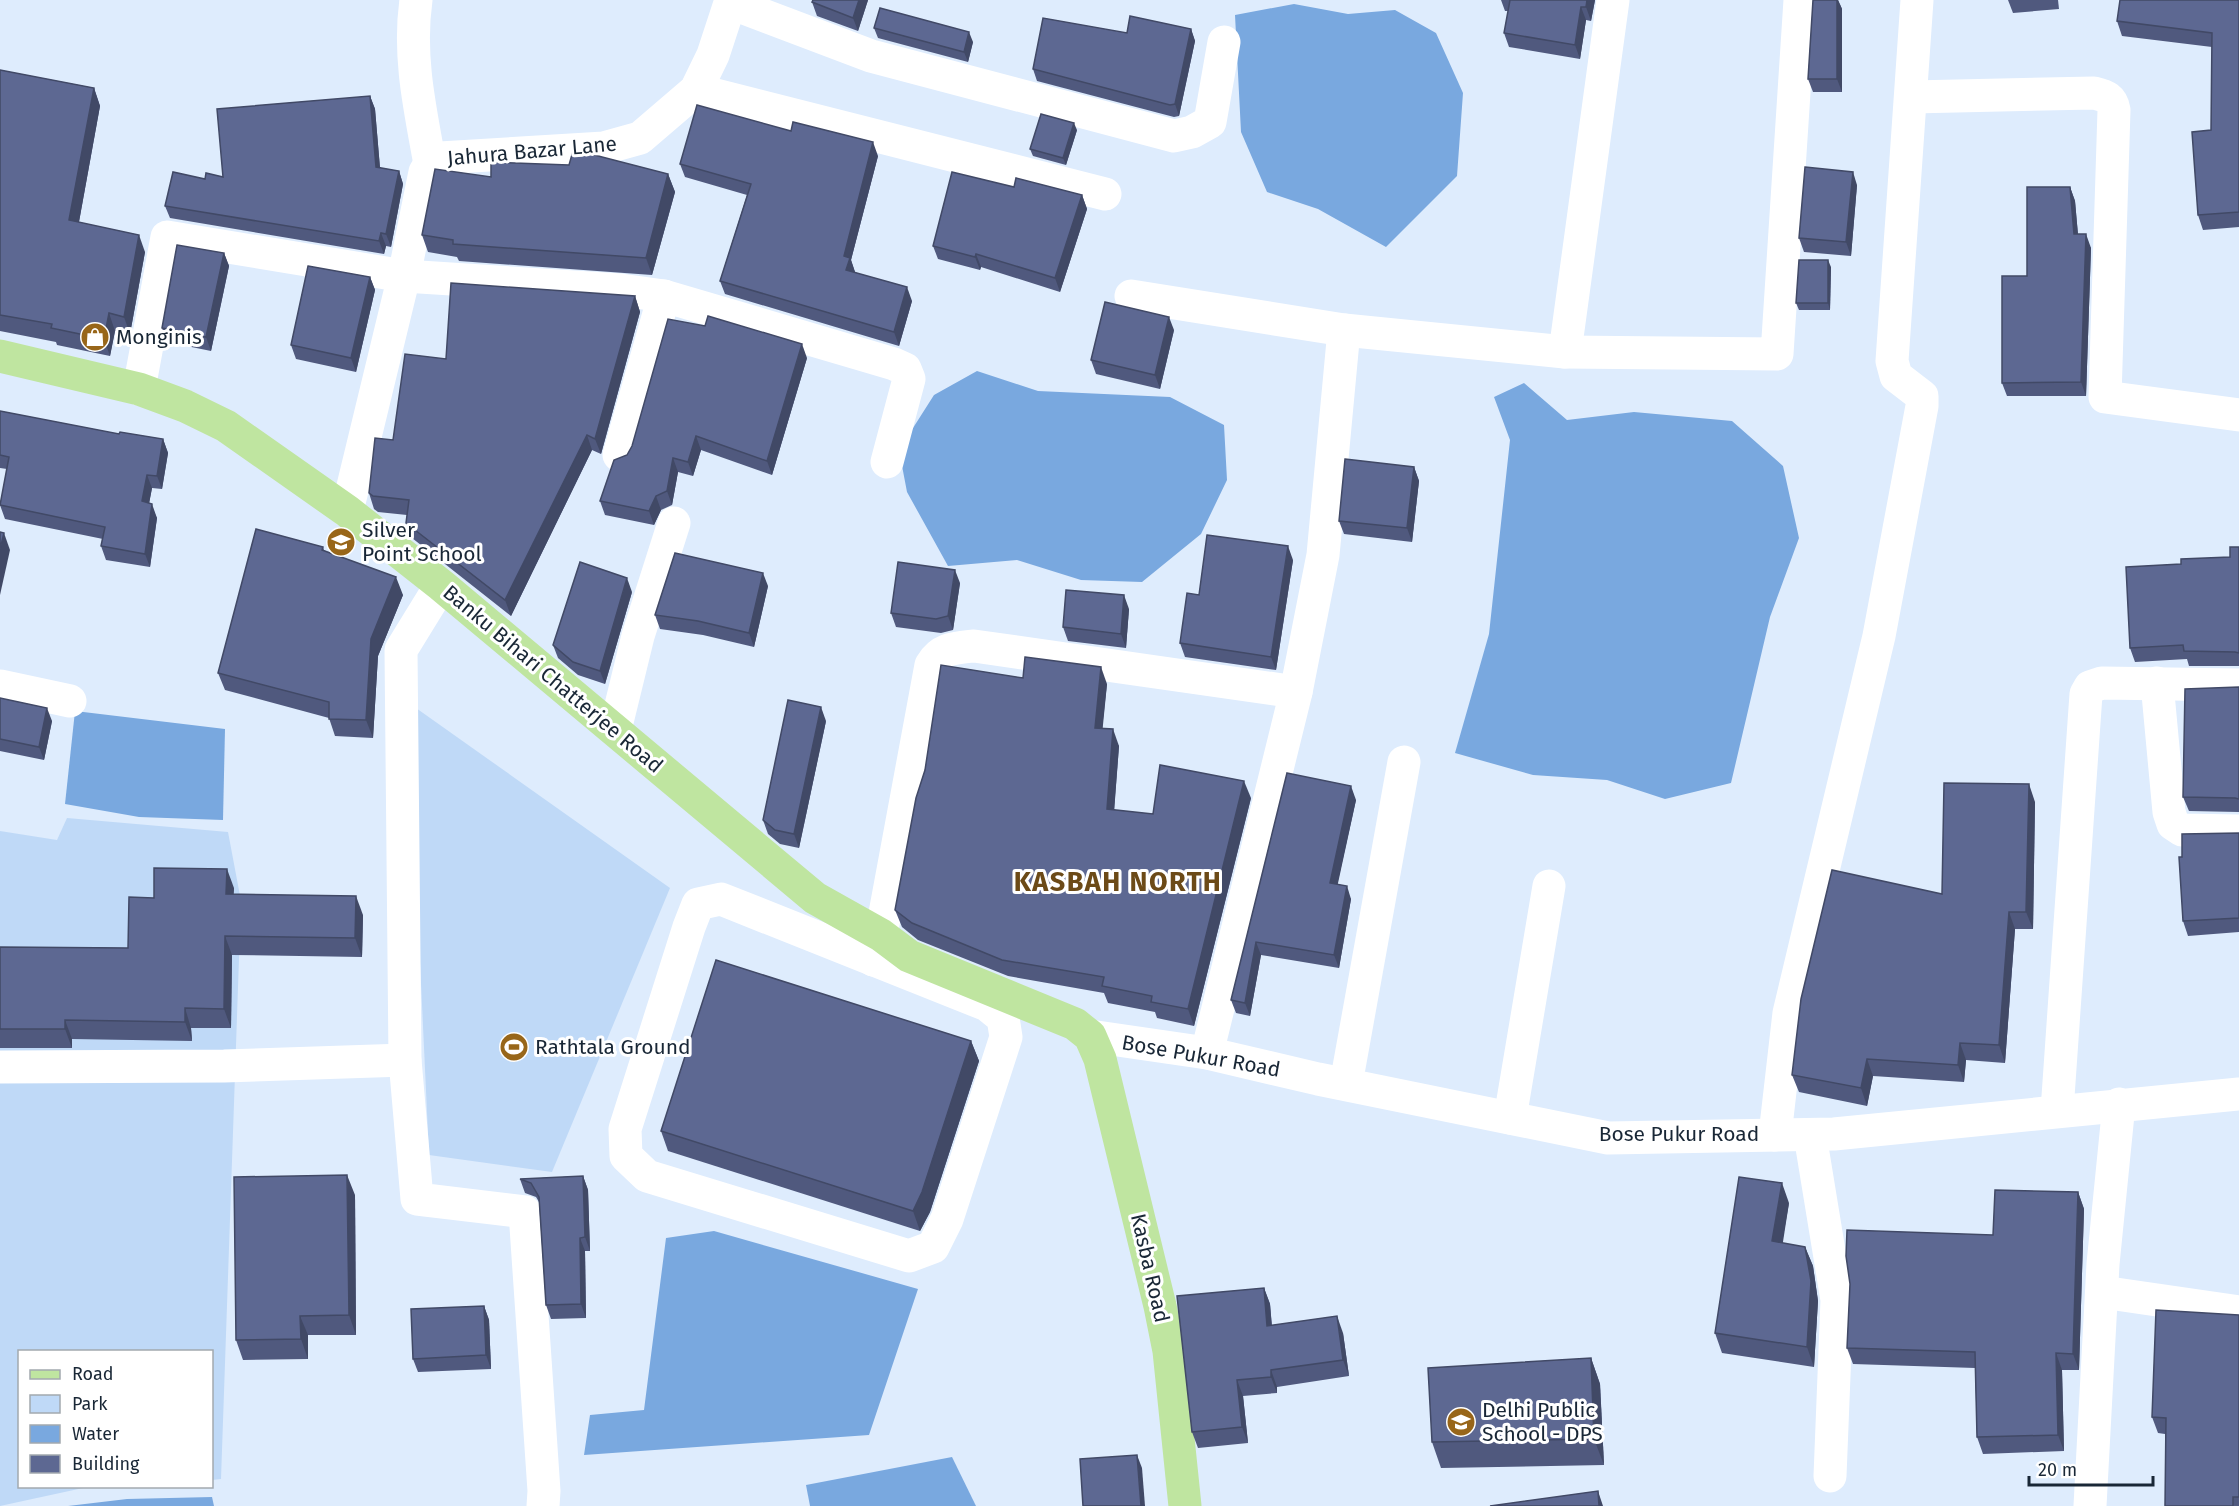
<svg xmlns="http://www.w3.org/2000/svg" width="2239" height="1506" viewBox="0 0 2239 1506" font-family="'Fira Sans',sans-serif">
	<style>
		.green { fill: #bfd9f7 }
		.water { fill: #79a8df }
		.lines { fill: none; stroke-linecap: round; stroke-linejoin: round }
		.minor { stroke: #fff; stroke-width: 33 }
		.major { stroke: #bfe5a0; stroke-width: 33 }
		.wall { fill: #50597e }
		.shaded-wall { fill: #414966 }
		.building { fill: #5d6892; stroke: #414966; stroke-width: 1.5 }
		.labels { text-anchor: middle; stroke-width: 6; stroke-linejoin: round; paint-order: stroke }
		.street-label { font-size: 21px; fill: #192736; stroke: #fff }
		.poi-label { font-size: 21px; fill: #192736; stroke: #fff; text-anchor: start }
		.district-label { font-size: 27px; font-weight: bold; letter-spacing: 1.5px; fill: #6c4a17; stroke: #fff }
	</style>
	<rect width="100%" height="100%" fill="#deecfd"/>
	<g class="green">
		<polygon points="416,708 670,888 552,1172 429,1155 419,940"/>
		<polygon points="67,818 228,832 241,901 221,1479 212,1480 212,1352 20,1352 20,1486 105,1487 83,1488 0,1506 0,831 57,840"/>
	</g>
	<g class="water">
		<polygon points="1294,4 1348,14 1395,10 1436,33 1463,93 1457,176 1386,247 1318,209 1267,192 1241,132 1235,15"/>
		<polygon points="977,371 1038,391 1170,397 1224,425 1227,480 1201,534 1142,582 1081,580 1017,560 948,566 907,492 899,450 934,395"/>
		<polygon points="1524,383 1567,420 1634,412 1732,421 1783,466 1799,538 1770,617 1731,783 1665,799 1607,780 1533,775 1455,753 1489,634 1510,440 1494,397"/>
		<polygon points="75,711 225,729 223,820 139,817 65,804"/>
		<polygon points="714,1231 918,1289 869,1435 584,1455 590,1415 644,1410 666,1238"/>
		<polygon points="952,1457 976,1506 810,1506 806,1485"/>
		<polygon points="212,1497 214,1506 68,1506 127,1499"/>
	</g>
	<g class="lines">
		<g class="minor">
			<path d="M416,0C408,56 420,109 430,164"/>
			<polyline points="731,3 871,56 1174,136 1192,132 1210,122 1224,42"/>
			<polyline points="696,90 1105,194"/>
			<path d="M1912,97L2094,93C2106,96 2112,98 2114,110L2105,397L2239,415"/>
			<polyline points="1131,296 1344,330 1565,352 1613,0"/>
			<polyline points="1565,352 1777,354 1800,0"/>
			<polyline points="139,389 167,237 404,276 621,290 664,296 894,364 905,369 909,379 887,462"/>
			<polyline points="619,455 664,296"/>
			<polyline points="347,511 404,276 425,172 430,164 440,158 604,148 640,138 696,90 713,55 731,0"/>
			<polyline points="441,585 401,650 405,1060 417,1199 525,1212 544,1491 543,1506"/>
			<polyline points="2157,683 2169,812 2173,824 2182,830 2239,831"/>
			<polyline points="0,686 70,701"/>
			<polyline points="615,730 638,636 674,523"/>
			<polygon points="721,899 987,1005 1003,1018 1006,1037 947,1219 933,1247 909,1256 647,1176 626,1156 625,1129 689,927 698,904"/>
			<path d="M873,960L881,935L931,665C941,648 955,648 974,646L1296,692"/>
			<polyline points="1090,1036 1207,1053 1318,1079 1608,1138 1834,1134 2239,1094"/>
			<polyline points="1207,1053 1296,692 1323,555 1344,330"/>
			<polyline points="0,1067 224,1066 405,1060"/>
			<polyline points="1346,1084 1404,762"/>
			<polyline points="2057,1111 2086,694 2090,687 2102,683 2239,685"/>
			<polyline points="1510,1118 1549,886"/>
			<polyline points="1775,1135 1789,1013 1879,636 1922,406 1922,396 1896,376 1892,361 1917,0"/>
			<polyline points="1810,1135 1837,1300 1830,1476"/>
			<polyline points="2102,1292 2239,1312"/>
			<polyline points="2090,1506 2103,1264 2119,1104"/>
		</g>
		<polyline class="major" points="0,356 139,389 185,406 226,426 347,511 441,585 815,898 881,935 909,956 1075,1024 1090,1036 1100,1059 1160,1306 1169,1351 1185,1506"/>
	</g>
	<g class="wall">
		<polygon points="813,0 868,0 858,31 817,16 812,2"/>
		<polygon points="1501,0 1595,0 1591,21 1586,20 1580,59 1509,47 1504,33 1508,11 1505,11"/>
		<polygon points="1813,0 1838,0 1842,9 1842,92 1813,92 1808,79"/>
		<polygon points="2008,0 2058,0 2059,9 2013,13"/>
		<polygon points="2239,0 2239,227 2203,230 2198,215 2211,130 2212,47 2122,36 2117,21"/>
		<polygon points="874,28 973,42 968,62 878,38"/>
		<polygon points="1191,29 1195,41 1179,116 1174,117 1037,81 1033,69 1127,33"/>
		<polygon points="0,70 94,88 100,106 79,222 145,252 130,334 115,331 110,356 57,345 56,342 0,331"/>
		<polygon points="370,96 375,109 380,168 399,171 403,184 391,247 386,246 384,254 170,218 165,206 205,179 223,177"/>
		<polygon points="1077,130 1066,165 1033,156 1030,149"/>
		<polygon points="878,156 851,260 855,272 912,301 899,346 725,294 720,281 747,195 685,177 680,164"/>
		<polygon points="668,174 675,192 652,275 459,261 457,257 428,252 422,235 491,177"/>
		<polygon points="1857,185 1851,256 1804,252 1799,238"/>
		<polygon points="1014,187 1082,195 1087,209 1060,292 981,267 980,270 938,259 933,246"/>
		<polygon points="2070,187 2075,201 2078,234 2091,248 2086,396 2007,396 2002,383 2027,276"/>
		<polygon points="224,253 229,266 211,351 167,342 162,328"/>
		<polygon points="1831,267 1830,310 1799,310 1796,303"/>
		<polygon points="370,277 375,290 356,372 296,359 291,345"/>
		<polygon points="635,296 640,312 601,454 592,450 511,616 412,538 406,523 407,515 378,512 374,509 369,493 393,440 446,359"/>
		<polygon points="1174,330 1160,389 1096,374 1091,360"/>
		<polygon points="807,358 772,475 701,450 693,476 678,472 672,505 661,510 654,525 605,515 600,501 627,455"/>
		<polygon points="0,411 119,434 163,439 168,453 162,489 152,488 149,503 157,518 150,567 106,560 101,546 103,539 5,519 0,505 7,469 0,468"/>
		<polygon points="1414,467 1419,481 1412,542 1344,534 1339,521"/>
		<polygon points="323,547 324,550 403,595 378,656 373,738 335,736 329,718 225,690 218,673"/>
		<polygon points="2239,547 2239,666 2189,666 2187,659 2135,662 2130,648 2181,564 2230,557"/>
		<polygon points="1293,560 1276,670 1185,657 1180,643"/>
		<polygon points="960,583 953,630 941,633 896,627 891,613"/>
		<polygon points="768,586 754,647 703,635 660,629 655,615"/>
		<polygon points="632,592 605,684 578,675 558,658 553,645"/>
		<polygon points="1129,609 1126,648 1068,641 1063,627"/>
		<polygon points="1023,678 1107,684 1102,729 1119,746 1114,810 1153,814 1251,798 1194,1026 1157,1018 1155,1012 1108,1003 1104,993 1008,976 918,940 902,927 895,910 925,770"/>
		<polygon points="2239,687 2239,812 2189,811 2183,797"/>
		<polygon points="0,698 52,721 44,760 0,751"/>
		<polygon points="826,721 799,848 780,844 768,834 763,820"/>
		<polygon points="1287,773 1356,800 1337,885 1351,899 1339,968 1261,955 1250,1016 1236,1013 1231,1000"/>
		<polygon points="2035,802 2033,929 2015,929 2005,1063 1966,1060 1964,1082 1873,1076 1867,1106 1799,1092 1792,1075 1942,894"/>
		<polygon points="2239,833 2239,932 2188,936 2183,921 2182,857"/>
		<polygon points="234,888 233,894 363,915 362,957 232,955 231,1028 191,1028 192,1041 72,1039 72,1048 0,1048 0,947 128,948 154,898"/>
		<polygon points="971,1041 979,1061 930,1212 920,1231 668,1151 661,1131"/>
		<polygon points="583,1176 588,1190 590,1251 585,1251 586,1318 551,1319 546,1305 539,1202 536,1197 525,1193 520,1179"/>
		<polygon points="2078,1192 2084,1209 2079,1370 2062,1370 2064,1451 1983,1454 1977,1437 1975,1368 1853,1364 1847,1348 1850,1284 1993,1235"/>
		<polygon points="355,1195 356,1335 308,1335 308,1359 243,1360 236,1340"/>
		<polygon points="1789,1203 1782,1243 1805,1247 1813,1266 1818,1301 1814,1367 1722,1353 1715,1333"/>
		<polygon points="1264,1288 1270,1304 1272,1326 1343,1333 1349,1376 1277,1387 1277,1393 1243,1396 1248,1443 1198,1448 1192,1432"/>
		<polygon points="484,1306 489,1320 491,1369 418,1372 413,1359"/>
		<polygon points="2239,1315 2239,1506 2165,1506 2165,1434 2158,1433 2152,1417"/>
		<polygon points="1591,1358 1600,1384 1604,1465 1441,1468 1432,1442"/>
	</g>
	<g class="shaded-wall">
		<polygon points="859,0 868,0 858,31 853,18"/>
		<polygon points="1587,0 1595,0 1591,21 1586,7"/>
		<polygon points="1837,0 1838,0 1842,9 1842,92 1837,79"/>
		<polygon points="1581,7 1586,20 1580,59 1575,45"/>
		<polygon points="1191,29 1195,41 1179,116 1175,104"/>
		<polygon points="969,32 973,42 968,62 964,52"/>
		<polygon points="94,88 100,106 76,238 69,220"/>
		<polygon points="370,96 375,109 381,180 376,167"/>
		<polygon points="1074,123 1077,130 1066,165 1063,158"/>
		<polygon points="873,142 878,156 851,260 855,272 851,284 846,270 844,256"/>
		<polygon points="399,171 403,184 391,247 386,234"/>
		<polygon points="1853,172 1857,185 1851,256 1846,242"/>
		<polygon points="668,174 675,192 652,275 646,258"/>
		<polygon points="2070,187 2075,201 2079,247 2074,234"/>
		<polygon points="1082,195 1087,209 1060,292 1055,278"/>
		<polygon points="381,233 386,246 384,254 379,241"/>
		<polygon points="2086,234 2091,248 2086,396 2081,382"/>
		<polygon points="139,235 145,252 130,334 124,317"/>
		<polygon points="224,253 229,266 211,351 206,337"/>
		<polygon points="976,254 981,267 980,270 975,257"/>
		<polygon points="1828,260 1831,267 1830,310 1828,303"/>
		<polygon points="370,277 375,290 356,372 351,358"/>
		<polygon points="907,287 912,301 899,346 894,332"/>
		<polygon points="635,296 640,312 601,454 595,439"/>
		<polygon points="109,313 115,331 110,356 104,339"/>
		<polygon points="1169,317 1174,330 1160,389 1155,375"/>
		<polygon points="802,344 807,358 772,475 767,461"/>
		<polygon points="587,435 592,450 511,616 505,600"/>
		<polygon points="696,436 701,450 693,476 688,462"/>
		<polygon points="163,439 168,453 162,489 157,476"/>
		<polygon points="673,458 678,472 672,505 667,491"/>
		<polygon points="1414,467 1419,481 1412,542 1407,528"/>
		<polygon points="147,475 152,488 147,515 142,501"/>
		<polygon points="656,496 661,510 654,525 649,511"/>
		<polygon points="152,504 157,518 150,567 145,554"/>
		<polygon points="4,533 10,550 0,595 0,549"/>
		<polygon points="1288,546 1293,560 1276,670 1271,657"/>
		<polygon points="955,570 960,583 953,630 948,616"/>
		<polygon points="763,573 768,586 754,647 749,633"/>
		<polygon points="396,577 403,595 378,656 373,738 366,720 371,639"/>
		<polygon points="627,578 632,592 605,684 600,671"/>
		<polygon points="1124,595 1129,609 1126,648 1121,634"/>
		<polygon points="1101,667 1107,684 1101,745 1095,728"/>
		<polygon points="821,707 826,721 799,848 794,834"/>
		<polygon points="47,708 52,721 44,760 39,747"/>
		<polygon points="1113,729 1119,746 1113,826 1107,809"/>
		<polygon points="1244,781 1251,798 1194,1026 1188,1009"/>
		<polygon points="2029,784 2035,802 2033,929 2026,912"/>
		<polygon points="1351,786 1356,800 1335,897 1330,883"/>
		<polygon points="227,869 234,888 233,913 226,894"/>
		<polygon points="1347,886 1351,899 1339,968 1334,955"/>
		<polygon points="356,896 363,915 362,957 355,938"/>
		<polygon points="2009,912 2015,929 2005,1063 1999,1045"/>
		<polygon points="225,936 232,955 231,1028 224,1009"/>
		<polygon points="1256,942 1261,955 1250,1016 1245,1003"/>
		<polygon points="185,1008 191,1028 192,1041 185,1022"/>
		<polygon points="65,1020 72,1039 72,1048 65,1029"/>
		<polygon points="971,1041 979,1061 930,1212 920,1231 913,1211"/>
		<polygon points="1960,1043 1966,1060 1964,1082 1958,1065"/>
		<polygon points="1867,1059 1873,1076 1867,1106 1861,1088"/>
		<polygon points="347,1175 355,1195 356,1335 349,1315"/>
		<polygon points="583,1176 588,1190 590,1251 585,1237"/>
		<polygon points="1782,1183 1789,1203 1780,1261 1772,1241"/>
		<polygon points="2078,1192 2084,1209 2079,1370 2073,1354"/>
		<polygon points="580,1238 585,1251 586,1318 581,1304"/>
		<polygon points="1805,1247 1813,1266 1818,1301 1814,1367 1807,1347"/>
		<polygon points="1264,1288 1270,1304 1273,1342 1267,1326"/>
		<polygon points="484,1306 489,1320 491,1369 486,1355"/>
		<polygon points="300,1316 308,1335 308,1359 301,1339"/>
		<polygon points="1337,1316 1343,1333 1349,1376 1343,1360"/>
		<polygon points="2056,1353 2062,1370 2064,1451 2058,1435"/>
		<polygon points="1591,1358 1600,1384 1604,1465 1594,1439"/>
		<polygon points="1271,1370 1277,1387 1277,1393 1271,1377"/>
		<polygon points="1237,1380 1243,1396 1248,1443 1242,1427"/>
		<polygon points="1137,1455 1142,1468 1145,1506 1141,1506"/>
		<polygon points="1598,1491 1603,1506 1599,1506"/>
	</g>
	<g class="building">
		<polygon points="813,0 859,0 853,18 812,2"/>
		<polygon points="1510,0 1587,0 1586,7 1581,7 1575,45 1504,33"/>
		<polygon points="1813,0 1837,0 1837,79 1808,79"/>
		<polygon points="2120,0 2239,0 2239,212 2198,215 2192,132 2211,130 2212,33 2117,21"/>
		<polygon points="880,8 969,32 964,52 874,28"/>
		<polygon points="1130,16 1191,29 1175,104 1170,105 1033,69 1043,18 1127,33"/>
		<polygon points="0,70 94,88 69,220 139,235 124,317 109,313 104,339 51,328 52,324 0,315"/>
		<polygon points="370,96 376,167 399,171 386,234 381,233 379,241 165,206 173,172 205,179 206,173 223,177 217,109"/>
		<polygon points="697,105 791,131 793,122 873,142 844,256 850,258 846,270 907,287 894,332 720,281 751,184 680,164"/>
		<polygon points="1041,114 1074,123 1063,158 1030,149"/>
		<polygon points="573,151 579,151 668,174 646,258 453,244 453,240 422,235 435,169 491,177 491,162 569,165"/>
		<polygon points="1805,167 1853,172 1846,242 1799,238"/>
		<polygon points="952,172 1014,187 1016,178 1082,195 1055,278 976,254 975,257 933,246"/>
		<polygon points="2027,187 2070,187 2074,234 2086,234 2081,382 2002,383 2002,276 2027,276"/>
		<polygon points="177,245 224,253 206,337 162,328"/>
		<polygon points="1799,260 1828,260 1828,303 1796,303"/>
		<polygon points="308,266 370,277 351,358 291,345"/>
		<polygon points="451,283 635,296 595,439 587,435 505,600 406,523 409,500 373,496 369,493 375,438 393,440 405,354 446,359"/>
		<polygon points="1105,302 1169,317 1155,375 1091,360"/>
		<polygon points="708,316 802,344 767,461 696,436 688,462 673,458 667,491 656,496 649,511 600,501 614,460 627,455 632,446 668,319 705,326"/>
		<polygon points="0,411 119,434 120,432 163,439 157,476 147,475 142,501 152,504 145,554 101,546 105,527 0,505 9,457 0,455"/>
		<polygon points="1345,459 1414,467 1407,528 1339,521"/>
		<polygon points="256,529 323,547 322,550 396,577 371,639 366,720 329,719 329,702 218,673"/>
		<polygon points="0,532 4,533 0,549"/>
		<polygon points="1207,535 1288,546 1271,657 1180,643 1187,593 1199,595"/>
		<polygon points="2230,547 2239,547 2239,653 2235,652 2184,651 2183,645 2130,648 2126,567 2181,564 2181,559 2230,557"/>
		<polygon points="675,553 763,573 749,633 698,621 655,615"/>
		<polygon points="580,562 627,578 600,671 573,662 553,645"/>
		<polygon points="898,562 955,570 948,616 936,619 891,613"/>
		<polygon points="1066,590 1124,595 1121,634 1063,627"/>
		<polygon points="1025,657 1101,667 1095,728 1113,729 1107,809 1153,814 1160,765 1244,781 1188,1009 1151,1002 1152,996 1102,986 1104,977 1002,960 912,923 895,910 916,798 925,770 941,665 1023,678"/>
		<polygon points="2239,687 2239,799 2235,798 2183,797 2185,689"/>
		<polygon points="0,698 47,708 39,747 0,739"/>
		<polygon points="788,700 821,707 794,834 775,830 763,820"/>
		<polygon points="1287,773 1351,786 1330,883 1347,886 1334,955 1256,942 1245,1003 1231,1000"/>
		<polygon points="1944,783 2029,784 2026,912 2009,912 1999,1045 1960,1043 1958,1065 1867,1059 1861,1088 1792,1075 1801,999 1832,870 1942,894"/>
		<polygon points="2239,833 2239,918 2183,921 2179,857 2182,857 2182,834"/>
		<polygon points="154,868 227,869 226,894 356,896 355,938 225,936 224,1009 185,1008 185,1022 65,1020 65,1029 0,1029 0,947 128,948 129,897 154,898"/>
		<polygon points="716,960 971,1041 922,1192 913,1211 661,1131"/>
		<polygon points="347,1175 349,1315 300,1316 301,1339 236,1340 234,1177"/>
		<polygon points="583,1176 585,1237 580,1238 581,1304 546,1305 539,1197 531,1183 520,1179"/>
		<polygon points="1739,1177 1782,1183 1772,1241 1805,1247 1811,1281 1807,1347 1715,1333"/>
		<polygon points="1995,1190 2078,1192 2073,1354 2056,1353 2058,1435 1977,1437 1975,1352 1847,1348 1850,1284 1846,1256 1847,1230 1993,1235"/>
		<polygon points="1264,1288 1267,1326 1337,1316 1343,1360 1271,1370 1271,1377 1237,1380 1242,1427 1192,1432 1177,1296"/>
		<polygon points="484,1306 486,1355 413,1359 411,1309"/>
		<polygon points="2156,1310 2239,1315 2239,1497 2233,1497 2233,1506 2165,1506 2166,1418 2152,1417"/>
		<polygon points="1591,1358 1594,1439 1432,1442 1428,1368"/>
		<polygon points="1137,1455 1141,1506 1083,1506 1080,1459"/>
		<polygon points="1598,1491 1599,1506 1490,1506"/>
	</g>
	<defs>
		<g id="shop-disc" transform="scale(1.5)"><circle r="9.5" fill="#986619" stroke="#fff"/><path d="M-5-2.5h2.3a2.7 3.5 0 0 1 5.4 0H5L5.5 6h-11ZM-1.5-2.5h3a1.5 2.3 0 0 0-3 0Z" fill="#fff"/></g>
		<g id="school-disc" transform="scale(1.5)"><circle r="9.5" fill="#986619" stroke="#fff"/><path d="M0-5L7-2L0 1L-7-2ZM-4 1L0 2.5L4 1V4Q0 6-4 4Z" fill="#fff"/></g>
		<g id="stadium-disc" transform="scale(1.5)"><circle r="9.5" fill="#986619" stroke="#fff"/><path d="M0-5a6.5 5 0 1 0 0 10a6.5 5 0 1 0 0-10ZM-3.5-1.8h7v3.6h-7Z" fill="#fff"/></g>
	</defs>
	<g fill-rule="evenodd">
		<use href="#shop-disc" x="95" y="337"/>
		<use href="#school-disc" x="341" y="542"/>
		<use href="#stadium-disc" x="514" y="1047"/>
		<use href="#school-disc" x="1461" y="1422"/>
	</g>
	<g class="labels">
		<g class="street-label">
			<text transform="translate(532 151) rotate(-5)" y="7">Jahura Bazar Lane</text>
			<text transform="translate(553 679) rotate(40)" y="7">Banku Bihari Chatterjee Road</text>
			<text transform="translate(1201 1056) rotate(10)" y="7">Bose Pukur Road</text>
			<text x="1679" y="1141">Bose Pukur Road</text>
			<text transform="translate(1150 1268) rotate(77)" y="7">Kasba Road</text>
		</g>
		<g class="poi-label">
			<text x="116" y="344">Monginis</text>
			<text x="362" y="537">Silver<tspan x="362" dy="24">Point School</tspan></text>
			<text x="535" y="1054">Rathtala Ground</text>
			<text x="1482" y="1417">Delhi Public<tspan x="1482" dy="24">School - DPS</tspan></text>
		</g>
		<g class="district-label">
			<text x="1118" y="891">KASBAH NORTH</text>
		</g>
	</g>
	<rect x="18" y="1350" width="195" height="138" fill="#ffffff" stroke="#a3a9af" stroke-width="1.5"/>
	<rect x="30" y="1370" width="30" height="9" fill="#bfe5a0" stroke="#a3a9af" stroke-width="1.5"/>
	<text x="72" y="1380" font-size="18" fill="#192736">Road</text>
	<rect x="30" y="1395" width="30" height="18" fill="#bfd9f7" stroke="#a3a9af" stroke-width="1.5"/>
	<text x="72" y="1410" font-size="18" fill="#192736">Park</text>
	<rect x="30" y="1425" width="30" height="18" fill="#79a8df" stroke="#a3a9af" stroke-width="1.5"/>
	<text x="72" y="1440" font-size="18" fill="#192736">Water</text>
	<rect x="30" y="1455" width="30" height="18" fill="#5d6892" stroke="#a3a9af" stroke-width="1.5"/>
	<text x="72" y="1470" font-size="18" fill="#192736">Building</text>
	<path d="M2029 1476v9h124v-9" fill="none" stroke="#192736" stroke-width="3"/>
	<text x="2038" y="1476" font-size="18" fill="#192736" stroke="#ffffff" stroke-width="4.5" paint-order="stroke">20 m</text>
</svg>
